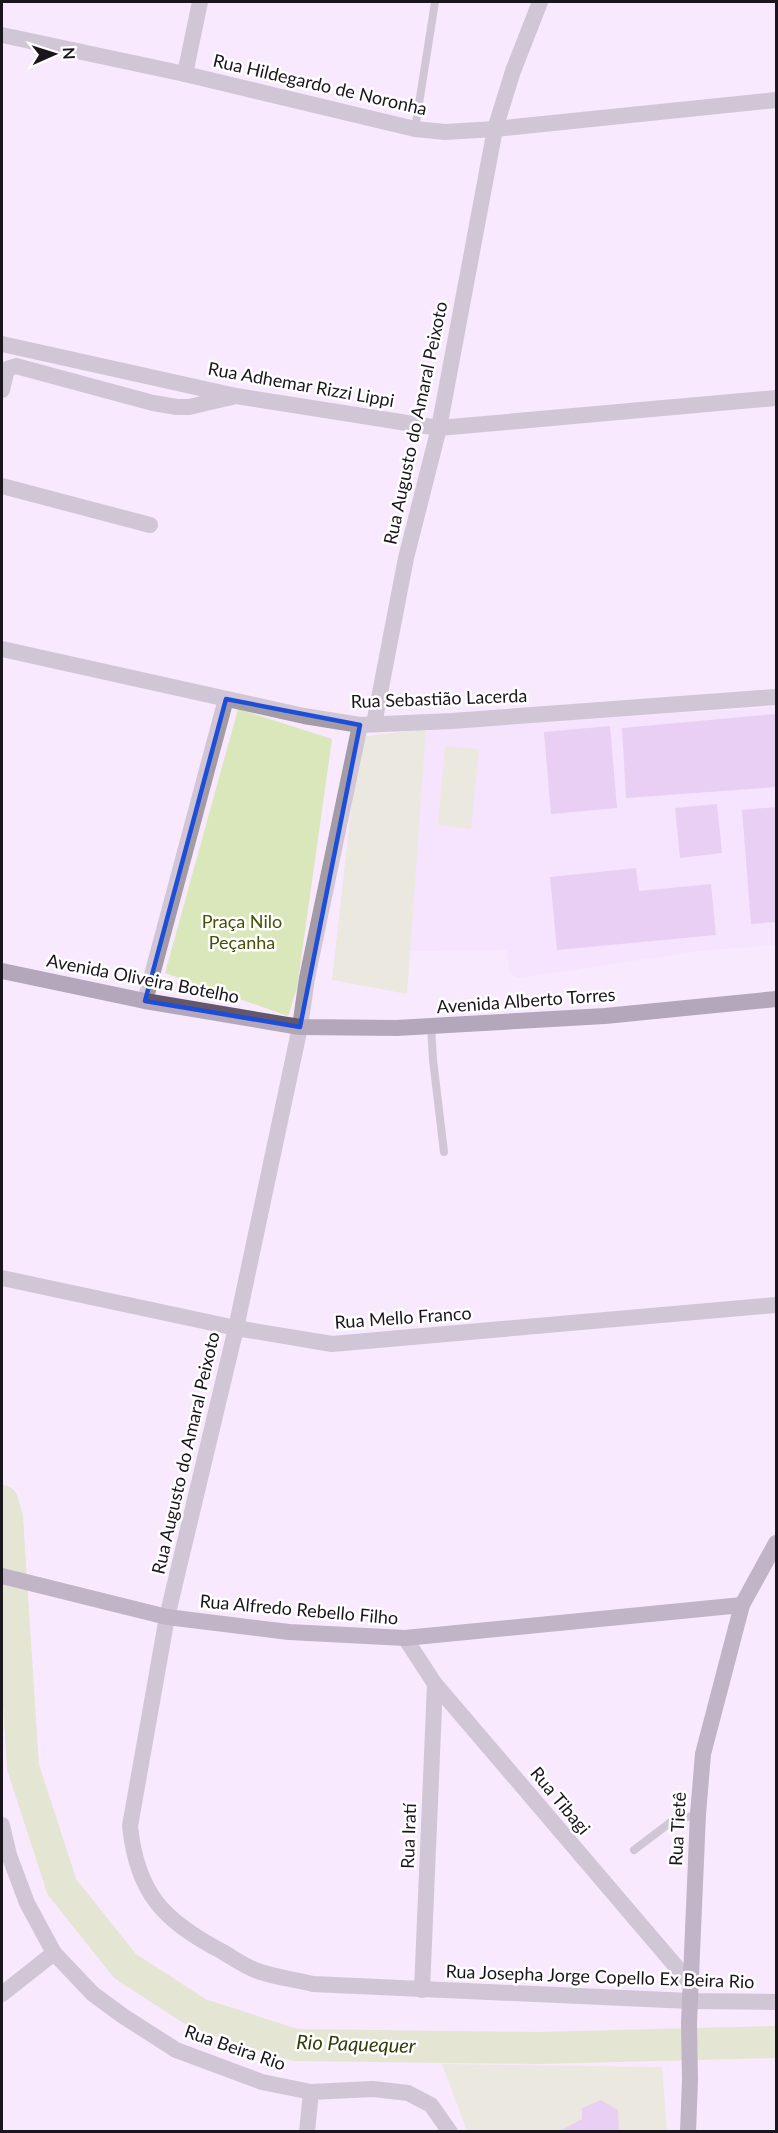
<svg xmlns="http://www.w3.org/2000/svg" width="778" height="2133" viewBox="0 0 778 2133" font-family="Lato,sans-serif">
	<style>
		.built { fill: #f4ddfe }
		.green { fill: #dae7bb }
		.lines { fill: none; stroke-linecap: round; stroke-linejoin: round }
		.river { stroke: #cde09d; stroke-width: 32 }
		.building { fill: #d8afe8 }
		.service { stroke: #a39ba6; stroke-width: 8 }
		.minor { stroke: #a39ba6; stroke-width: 16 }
		.tertiary { stroke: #a39ba6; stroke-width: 16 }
		.secondary { stroke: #7e7383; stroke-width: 16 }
		.primary { stroke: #64576a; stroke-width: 16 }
		.marked { fill: none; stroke: #1d4ed8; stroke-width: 4.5; stroke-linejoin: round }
		.labels { text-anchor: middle; stroke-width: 5; stroke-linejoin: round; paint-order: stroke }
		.street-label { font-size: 18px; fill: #1b151e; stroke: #fff }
		.park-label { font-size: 18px; fill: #435204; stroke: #fff }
		.water-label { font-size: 20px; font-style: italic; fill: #323d0b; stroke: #fff }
	</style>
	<rect width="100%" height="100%" fill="#f8e9fe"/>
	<polygon class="built" points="776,707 776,945 699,951 520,978 514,976 510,972 506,950 409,951 426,729"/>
	<g class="green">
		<polygon points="238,709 332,739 297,988 288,1016 165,973"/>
		<polygon points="426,729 407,994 332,980 359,737"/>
		<polygon points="445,746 479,749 471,829 438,825"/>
		<polygon points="442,2064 662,2067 667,2131 467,2131"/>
	</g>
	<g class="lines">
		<polyline class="river" points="2,1501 7,1517 23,1767 62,1887 125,1966 199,2014 295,2045 539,2048 776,2042"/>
	</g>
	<g class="building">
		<polygon points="776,714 776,787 626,798 622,728"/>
		<polygon points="610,726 617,808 551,814 544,732"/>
		<polygon points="717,804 722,853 680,858 675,808"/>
		<polygon points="776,807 776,922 751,924 742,810"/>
		<polygon points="636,868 639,891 711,884 716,935 557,950 550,877"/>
		<polygon points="601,2100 618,2110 619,2130 558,2132 582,2119 582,2108"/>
	</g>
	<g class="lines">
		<g class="service">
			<polyline points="415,129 435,2"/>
			<polyline points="431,1026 433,1060 444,1152"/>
			<polyline points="634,1850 671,1822 698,1814"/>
		</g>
		<g class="minor">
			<polyline points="2,35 185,74 415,129 445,132 495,129 776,100"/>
			<polyline points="185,74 200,2"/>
			<polyline points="2,344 236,396 439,428 776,398"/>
			<polyline points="2,390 7,369 16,366 153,403 177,407 189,407 232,397"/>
			<polyline points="2,486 150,525"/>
			<polyline points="2,649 304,716 360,725 452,721 776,697"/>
			<polyline points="374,724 406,558 439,428 495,129 513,71 540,2"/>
			<polyline points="145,1001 226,699"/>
			<polyline points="300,1027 307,978 360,725"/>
			<polyline points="2,1278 236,1328 332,1344 776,1305"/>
			<path d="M167,1617L130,1826C137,1894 164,1921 223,1952C235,1959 250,1970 264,1973C280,1978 297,1980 313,1984L690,2001L776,2002"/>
			<polyline points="2,1825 9,1855 27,1903 54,1953 93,1994 123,2016 176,2050 262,2082 311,2092 373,2089 408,2093 431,2105 450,2132"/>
			<polyline points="422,1990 435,1684"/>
			<polyline points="2,1994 54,1953"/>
			<polyline points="307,2132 311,2092"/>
		</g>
		<g class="tertiary">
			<polyline points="167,1617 236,1328 300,1027"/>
			<polyline points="405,1638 435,1684 691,1984"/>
		</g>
		<g class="secondary">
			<polyline points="2,1576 167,1617 289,1632 405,1638 742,1605"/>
			<polyline points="688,2132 690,2080 689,2023 698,1814 703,1754 742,1605 776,1543"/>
		</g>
		<polyline class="primary" points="2,971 145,1001 300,1027 397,1028 431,1026 605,1016 776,999"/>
	</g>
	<path d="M0 0H778V2133H0ZM226,699L360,725L300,1027L145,1001Z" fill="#f8e9fe" fill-opacity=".55" fill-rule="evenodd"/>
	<path class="marked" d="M226,699L360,725L300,1027L145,1001Z"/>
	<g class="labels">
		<g class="street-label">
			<text transform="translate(320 85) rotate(13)" y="6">Rua Hildegardo de Noronha</text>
			<text transform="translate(301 385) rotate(10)" y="6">Rua Adhemar Rizzi Lippi</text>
			<text transform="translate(416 423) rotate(-78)" y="6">Rua Augusto do Amaral Peixoto</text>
			<text transform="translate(439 699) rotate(-2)" y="6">Rua Sebastião Lacerda</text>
			<text transform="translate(143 979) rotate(11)" y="6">Avenida Oliveira Botelho</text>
			<text transform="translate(526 1001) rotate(-4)" y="6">Avenida Alberto Torres</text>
			<text transform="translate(403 1318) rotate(-4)" y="6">Rua Mello Franco</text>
			<text transform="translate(186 1453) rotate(-77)" y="6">Rua Augusto do Amaral Peixoto</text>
			<text transform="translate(299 1610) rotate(5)" y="6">Rua Alfredo Rebello Filho</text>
			<text transform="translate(560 1801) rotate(50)" y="6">Rua Tibagi</text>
			<text transform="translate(678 1829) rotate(-87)" y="6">Rua Tietê</text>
			<text transform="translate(409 1836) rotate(-88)" y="6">Rua Iratí</text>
			<text transform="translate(600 1977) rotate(2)" y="6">Rua Josepha Jorge Copello Ex Beira Rio</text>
			<text transform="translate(235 2048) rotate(19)" y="6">Rua Beira Rio</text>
		</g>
		<g class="park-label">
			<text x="242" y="928">Praça Nilo<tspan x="242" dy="21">Peçanha</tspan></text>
		</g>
		<g class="water-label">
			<text transform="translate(356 2044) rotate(2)" y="7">Rio Paquequer</text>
		</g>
	</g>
	<rect width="778" height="2133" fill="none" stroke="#1b151e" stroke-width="6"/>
	<g transform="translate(54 54) rotate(87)" stroke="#ffffff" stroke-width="4.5" paint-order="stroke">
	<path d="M0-4.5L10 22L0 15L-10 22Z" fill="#1b151e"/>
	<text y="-9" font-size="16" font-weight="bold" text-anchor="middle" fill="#1b151e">N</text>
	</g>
</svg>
